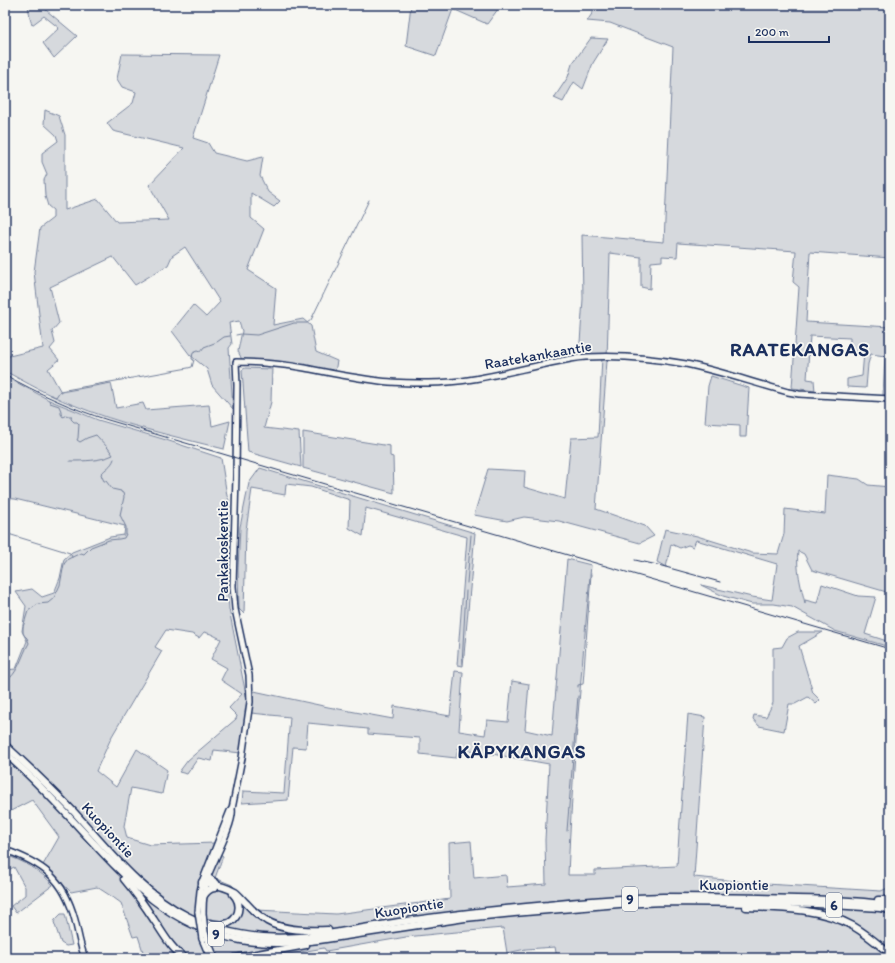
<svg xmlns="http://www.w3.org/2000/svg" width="895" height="963" viewBox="0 0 895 963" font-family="Itim,sans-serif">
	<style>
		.green { fill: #d6d9dd; stroke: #78849e }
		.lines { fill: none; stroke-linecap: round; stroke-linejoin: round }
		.stream { stroke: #717e99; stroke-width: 1 }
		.major-casing { stroke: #1b2f5e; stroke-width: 8 }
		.highway-casing { stroke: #1b2f5e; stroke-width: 9 }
		.major { stroke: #f6f6f2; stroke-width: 5 }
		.highway { stroke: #f6f6f2; stroke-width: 6 }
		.rail { stroke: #1b2f5e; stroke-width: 1 }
		.major-bridge-casing { stroke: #1b2f5e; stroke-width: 8; stroke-linecap: butt }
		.major-bridge { stroke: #f6f6f2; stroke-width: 5 }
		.labels { text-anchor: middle; stroke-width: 3.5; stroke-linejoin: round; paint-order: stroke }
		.shield { fill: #f6f6f2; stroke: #5d6b8a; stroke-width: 1 }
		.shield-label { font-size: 14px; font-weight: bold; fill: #1b2f5e }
		.street-label { font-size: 15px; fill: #1b2f5e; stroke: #f6f6f2 }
		.district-label { font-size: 19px; font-weight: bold; letter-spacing: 1px; fill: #1b2f5e; stroke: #f6f6f2 }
	</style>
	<rect width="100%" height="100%" fill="#f6f6f2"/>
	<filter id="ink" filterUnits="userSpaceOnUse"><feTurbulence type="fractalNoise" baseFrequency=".025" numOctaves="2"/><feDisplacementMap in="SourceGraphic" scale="8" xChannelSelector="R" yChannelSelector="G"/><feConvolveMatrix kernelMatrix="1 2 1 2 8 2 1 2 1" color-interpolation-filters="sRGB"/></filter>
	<g filter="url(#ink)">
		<g class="green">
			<polygon points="28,5 40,5 77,36 54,58 43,43 59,28 44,16 32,25 30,18"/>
			<polygon points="411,5 501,5 487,24 453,9 436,56 406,46"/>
			<polygon points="598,5 890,5 890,258 810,252 806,322 890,327 890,395 883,395 885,356 871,354 868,364 866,388 847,387 847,379 862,376 864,352 850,351 850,338 810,336 807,379 814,380 815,391 792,388 799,287 793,282 796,251 678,243 677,257 662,256 662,261 651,262 650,289 641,287 641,257 610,253 607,361 596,509 645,526 654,536 640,543 559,521 524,517 507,521 474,515 488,469 525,471 524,487 565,499 571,438 598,437 602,357 579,357 583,299 582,235 664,242 673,47 610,23 587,21"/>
			<polygon points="591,38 608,39 593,63 583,89 574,82 563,102 554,98 568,77 572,64"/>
			<path d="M122,54L219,55L193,138L208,143L214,153L247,161L263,157L260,176L268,192L280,201L274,207L251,193V218L264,229L248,270L276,288L273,325L303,319L311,326L316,352L337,361L335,372L242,360L238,351L242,331L239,321L229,323L232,344L229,348L233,409L212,385L207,369L190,355L172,331L193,305L206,317L220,302L185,247L172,256L168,265L135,285L113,257L50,287L59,323L52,331L55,343L50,349L59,360L48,369L61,392L111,383L116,408L143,403L146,410L209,405L212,426L230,421L224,449C172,436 120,424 71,404C48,395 27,383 5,371V357L43,348L34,272L40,228L53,218V210L48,206L45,196L44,180L47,174L42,162V153L58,141L56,135L44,124L45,110L59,116L65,135V210L98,199L117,222L169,220L149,185L184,148L113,131L107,123L133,103L136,92L122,87L117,79Z"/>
			<polygon points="272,366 271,402 264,428 299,432 301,467 248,452 242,370 245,368 271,369"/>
			<path d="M5,376L49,400L98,420L163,439L221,458L227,496L229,500L227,583L229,609L247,700L241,753L214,750L212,761L198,758L187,774L179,772L188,760L236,719L237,716L229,708L242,694L221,680L227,668L211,659L221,639L211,634L204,632L199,638L192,634L166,630L155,647L162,651L112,736L96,771L116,787L137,749L167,770L162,794L131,788L124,826L127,838L150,845L215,843L213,849L223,856L215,878L232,885L257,910L336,914L450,899L449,843L471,841L474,878L506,875L507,887L546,884L545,840L549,764L458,748L456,758L420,754V738L368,734V729L308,723L306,748L293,747L288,800L242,803L243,791L284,793L290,717L251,713L254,691L328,707L393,719L394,706L450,716L455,671L463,672L459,731L485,735L487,720L508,722L512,681L529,684L525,730L552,736L567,559L591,565C582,668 572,771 568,875H595V870L677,866L679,834L688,714L705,717L694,877L766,884L881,891L890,887V958H557L555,947L526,949L507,953L503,928L445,933L406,937L326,951L324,948L289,954L271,958H145L138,936L133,937L121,903L114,898L97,887L71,892L43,865L59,837L32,800L5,814V670L16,669L27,641L22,631L26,606L16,592L32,589L42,597L54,593L60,578L64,559L72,552L110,537L124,535L125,526L15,499L5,498Z"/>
			<polygon points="711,376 749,388 746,437 740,437 740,425 705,423 708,386"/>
			<polygon points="303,432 390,446 390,456 393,457 394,493 303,468"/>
			<polygon points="260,468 475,533 463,666 457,665 467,537 366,508 363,536 349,528 350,500 311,487 286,484 285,495 252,489 246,530 244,614 239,609 238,570 240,527 249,483"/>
			<path d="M827,475L859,479L868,485L890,487V593L812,570L804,554L798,551C796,568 801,587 805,603V600L817,603L822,584L858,596L876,597L865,634L890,642V647L835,631L792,607L774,604H752L723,596L701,585L752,597L772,600L777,564L696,540L693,547L688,545L680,548L671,544L668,559L666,567L657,562L665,529L697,536L752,553L778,554L784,534L785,509L825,514Z"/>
			<polygon points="798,632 823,632 799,646 813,693 820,700 816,704 808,697 795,704 789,704 784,731 759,726 753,719 754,715 766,717 773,703 773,648 782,647 787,638"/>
			<path d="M5,855C24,861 40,870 53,885L16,913L11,906L25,895V887L14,867L5,872Z"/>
			<polygon points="61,914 65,914 72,945 66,946 61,943 54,922 55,920"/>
		</g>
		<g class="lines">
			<g class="stream">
				<polyline points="236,335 241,334 257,335 294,323 307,323 311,320 369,200"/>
				<polyline points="51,395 56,397 60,391 188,368 192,367 194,360 192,359 193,352 198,350 201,351 204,347 217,342 224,337 230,336"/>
				<path d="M49,400L50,403L59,406L61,411V414L63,417L66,415L68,416H72L71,419L74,422H77L79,424L78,438L77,440L80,442L87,438L96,435L108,448L113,455C100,461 84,461 70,461"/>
				<polyline points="5,527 9,499"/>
				<polyline points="5,533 70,553 72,557"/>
				<polyline points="467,583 471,535"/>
				<polyline points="462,664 466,591"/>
				<path d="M5,682C19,673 21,657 29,643L27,638L24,635L23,633V627L28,611L38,604L48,603L54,598L60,585L64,564L68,559L81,553L84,554L91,547L109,540L119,539L124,538L126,534V527L120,515L124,497L123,493L121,492V491L112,489L106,481H104L102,477L101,474C106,468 111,467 114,459"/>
				<polyline points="578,687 578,685 583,684 591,574"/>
				<polyline points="567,831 578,696"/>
			</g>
			<g class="major-casing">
				<g id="major">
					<path d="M5,850C43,863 64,879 75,920C78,932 80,946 85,958"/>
					<polyline points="198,912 200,891 202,882 230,811 231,810"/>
					<path d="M203,913C203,900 204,888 208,876C213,862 235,821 232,809L242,758L250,702L249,675L235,609L233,586L236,476L237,385L236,362C259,362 282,364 305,368C330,373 354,378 380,381C396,383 412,383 428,383C467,383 504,373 541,365C556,362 571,358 586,357C619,355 653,358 686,364C720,371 754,383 788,392L799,394L890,399"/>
					<polyline points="202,939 210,958"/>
					<polyline points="208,941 215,958"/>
				</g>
			</g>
			<g class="highway-casing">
				<g id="highway">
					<path d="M5,745C29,767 52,789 74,812C108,849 141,893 187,916C259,953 324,934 399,922C449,915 498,909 548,905C586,901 625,898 663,897C696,897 728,897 760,898C803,899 847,899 890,905"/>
					<path d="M5,753C24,770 42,788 59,806C113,862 159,926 241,940C267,945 293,943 319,940L465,918L514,913L619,904L664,902L763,903L817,904L880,908L890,910"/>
					<polyline points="207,877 216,883"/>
					<path d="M124,879C135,892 145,906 154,920C163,933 171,949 185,958"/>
					<path d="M202,882C213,884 225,886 235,892C239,895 242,899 246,903C252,910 259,916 267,921C284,931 308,931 328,930"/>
					<path d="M203,897C206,892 209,888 215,888"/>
					<polyline points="878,900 890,900"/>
					<path d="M746,907C782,908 820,908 853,926C867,934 878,944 890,954"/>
					<path d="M209,923C214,924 220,925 225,924C239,921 243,904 233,894"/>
					<polyline points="235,958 306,945"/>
				</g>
			</g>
			<use href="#major" class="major"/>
			<use href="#highway" class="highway"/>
			<g class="rail">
				<path d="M5,375C38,393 72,409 108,420L287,473L890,649"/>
				<polyline points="635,560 662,566 720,582"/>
			</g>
			<g class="major-bridge-casing">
				<g id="major-bridge">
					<polyline points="198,912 202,939"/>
					<polyline points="203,913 205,932 208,941"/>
				</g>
			</g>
			<use href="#major-bridge" class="major-bridge"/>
		</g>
	</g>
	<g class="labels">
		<g class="shield">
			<rect x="622" y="887" width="16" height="24" rx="3"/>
			<rect x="826" y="893" width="16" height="24" rx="3"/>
			<rect x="208" y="922" width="16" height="24" rx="3"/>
		</g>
		<g class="shield-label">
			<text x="630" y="904">9</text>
			<text x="834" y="910">6</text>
			<text x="216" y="939">9</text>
		</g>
		<g class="street-label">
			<text transform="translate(538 355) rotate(-10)" y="5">Raatekankaantie</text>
			<text transform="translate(223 551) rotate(-90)" y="5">Pankakoskentie</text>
			<text transform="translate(108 830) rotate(47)" y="5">Kuopiontie</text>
			<text x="734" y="890">Kuopiontie</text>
			<text transform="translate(409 908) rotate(-9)" y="5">Kuopiontie</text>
		</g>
		<g class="district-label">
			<text x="800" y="356">RAATEKANGAS</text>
			<text x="522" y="758">KÄPYKANGAS</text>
		</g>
	</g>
	<rect width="895" height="963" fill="none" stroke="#f6f6f2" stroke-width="20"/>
	<rect x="10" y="10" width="875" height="943" fill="none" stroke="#1b2f5e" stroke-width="1.5" filter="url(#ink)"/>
	<path d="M749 36v6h80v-6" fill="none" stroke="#1b2f5e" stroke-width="2"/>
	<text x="755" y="36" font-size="12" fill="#1b2f5e" stroke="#f6f6f2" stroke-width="3" paint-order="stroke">200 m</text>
</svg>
